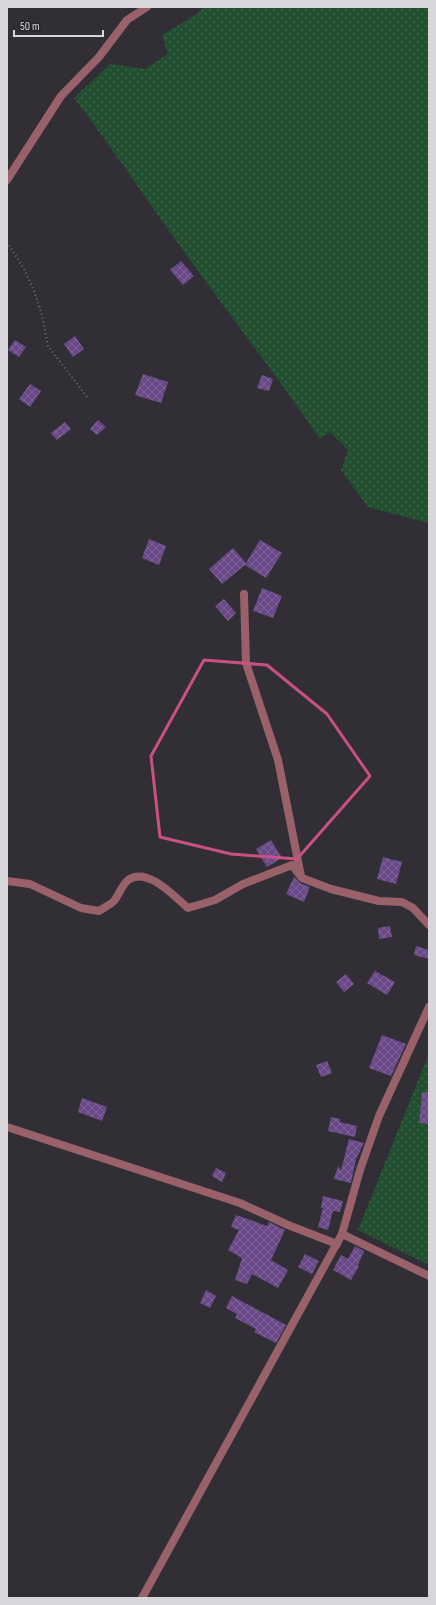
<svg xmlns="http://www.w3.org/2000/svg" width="436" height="1605" viewBox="0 0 436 1605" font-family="'Sofia Sans Condensed',sans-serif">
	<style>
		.grass { fill: url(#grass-dots) }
		.building { fill: url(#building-cross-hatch) }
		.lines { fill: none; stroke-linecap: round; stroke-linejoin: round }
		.path { stroke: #747177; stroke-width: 2; stroke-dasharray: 1 3; stroke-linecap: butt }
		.minor { stroke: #996169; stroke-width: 8 }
		.tertiary { stroke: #996169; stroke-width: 8 }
		.marked { fill: none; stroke: #c95181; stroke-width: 3; stroke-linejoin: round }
	</style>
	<defs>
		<pattern id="grass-dots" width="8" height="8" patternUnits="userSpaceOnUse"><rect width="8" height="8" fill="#214f30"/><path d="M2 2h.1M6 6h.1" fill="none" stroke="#40684d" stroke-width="1.8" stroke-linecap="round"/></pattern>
		<pattern id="building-cross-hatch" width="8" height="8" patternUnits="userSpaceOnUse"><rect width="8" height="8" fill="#694988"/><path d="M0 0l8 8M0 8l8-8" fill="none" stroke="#7e6298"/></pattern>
	</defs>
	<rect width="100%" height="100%" fill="#322e36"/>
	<g class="grass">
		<path d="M204,7H429V523L368,507L341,470L348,450L330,432L320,439C276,375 228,313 183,250C146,200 112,147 74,98L110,64L145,69L168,54L162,35L197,14Z"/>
		<polygon points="429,1053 429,1265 358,1230"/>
	</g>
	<g class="building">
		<polygon points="181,261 194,276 183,285 170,270"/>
		<polygon points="75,336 84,349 73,357 64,344"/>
		<polygon points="15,340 26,347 19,357 8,350"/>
		<polygon points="143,374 168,382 161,403 135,395"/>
		<polygon points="262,375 273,379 269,391 257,388"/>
		<polygon points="30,384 41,391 30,407 19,399"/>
		<polygon points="98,420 106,427 97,435 90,429"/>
		<polygon points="65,422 71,429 57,440 51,433"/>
		<polygon points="149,539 166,546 159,565 142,558"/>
		<polygon points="260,540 282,553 266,578 245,565 222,584 209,569 233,548 246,563"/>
		<polygon points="262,588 282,596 273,618 253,611"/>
		<polygon points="224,599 236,613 228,621 215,606"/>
		<polygon points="271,840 282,858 267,867 256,849"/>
		<polygon points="383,857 402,862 396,884 377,879"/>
		<polygon points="294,877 300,883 310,887 304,902 286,894"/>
		<polygon points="390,926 392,937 379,939 378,928"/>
		<polygon points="416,946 429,950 429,959 414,955"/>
		<polygon points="375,971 395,982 387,995 367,983"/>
		<polygon points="346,974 354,984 344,992 336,982"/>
		<polygon points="382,1035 406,1044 391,1076 369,1068"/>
		<polygon points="327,1061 332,1073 321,1077 316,1065"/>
		<polygon points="422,1092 429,1092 429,1124 419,1123"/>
		<polygon points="82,1098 107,1107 102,1121 78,1112"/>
		<polygon points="331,1117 340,1119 340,1122 357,1126 355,1137 328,1131"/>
		<polygon points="349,1139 364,1143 356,1159 351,1183 334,1179 338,1166 341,1170"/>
		<polygon points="216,1168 226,1173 222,1182 212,1176"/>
		<polygon points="323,1196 343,1201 340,1212 333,1211 328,1230 318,1227 323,1208 321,1208"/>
		<polygon points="236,1215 267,1226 269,1222 285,1230 271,1260 288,1270 278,1288 252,1274 247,1284 235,1280 242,1258 228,1250 239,1230 231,1227"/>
		<polygon points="355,1246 364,1251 358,1265 359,1266 351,1280 333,1270 341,1255 348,1259"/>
		<polygon points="305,1254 319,1261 312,1274 298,1267"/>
		<polygon points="206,1290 216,1296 210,1308 200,1303"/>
		<polygon points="232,1296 286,1325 276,1343 254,1332 256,1329 235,1318 237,1314 226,1308"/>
	</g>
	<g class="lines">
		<polyline class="path" points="7,242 24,269 34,291 42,315 48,346 87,397"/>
		<g class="minor">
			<polyline points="7,180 61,96 99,57 127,20 147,7"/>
			<polyline points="244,594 246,663 278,760 301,876"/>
			<path d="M7,881L30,884L81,908L99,911C103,908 110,905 114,901C119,895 122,885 128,880C147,866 175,897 188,908L215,900L243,884L292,865L302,878L331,889L379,901L402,902L413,908L429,925"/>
			<polyline points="7,1127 240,1203 288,1225 337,1244"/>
			<polyline points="342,1234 429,1276"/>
		</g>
		<polyline class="tertiary" points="142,1598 342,1234 360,1170 379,1116 429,1007"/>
	</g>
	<path class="marked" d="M204,660L267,665L327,714L370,776L297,859L231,854L160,837L151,756Z"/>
	<rect width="436" height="1605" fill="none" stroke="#d8d6db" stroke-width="16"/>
	<path d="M14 30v6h89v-6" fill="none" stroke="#d8d6db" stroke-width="2"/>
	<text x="20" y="30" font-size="12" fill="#d8d6db" stroke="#28252c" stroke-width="3" paint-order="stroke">50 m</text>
</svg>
